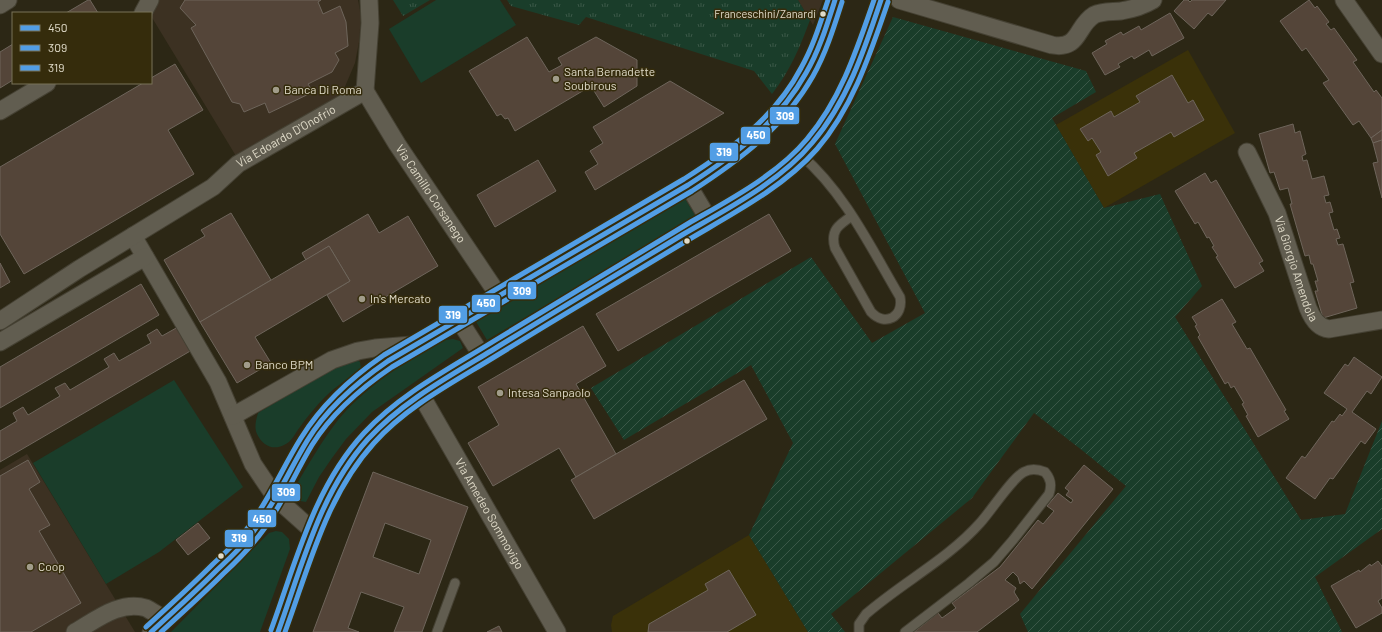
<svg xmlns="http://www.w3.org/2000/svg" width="1382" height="632" viewBox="0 0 1382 632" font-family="Barlow,sans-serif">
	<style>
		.commercial { fill: #3c3122 }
		.built { fill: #3a3109 }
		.grass { fill: #1a3d2a }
		.park { fill: url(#park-tufts) }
		.garden { fill: url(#garden-furrows) }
		.building { fill: #544539; stroke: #6e655b; fill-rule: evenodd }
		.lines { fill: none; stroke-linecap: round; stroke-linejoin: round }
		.lane-casing { stroke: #454133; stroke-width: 11 }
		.street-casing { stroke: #454133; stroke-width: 19 }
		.lane { stroke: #615d50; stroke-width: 9 }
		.street { stroke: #615d50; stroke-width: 17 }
		.bus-1-casing { stroke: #352c0c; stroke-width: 8 }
		.bus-2-casing { stroke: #352c0c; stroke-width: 8 }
		.bus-3-casing { stroke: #352c0c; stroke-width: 8 }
		.bus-1 { stroke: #529ee5; stroke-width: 5 }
		.bus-2 { stroke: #529ee5; stroke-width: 5 }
		.bus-3 { stroke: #529ee5; stroke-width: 5 }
		.bus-dot { fill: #e0dbc9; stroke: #352c0c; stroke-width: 1.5 }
		.poi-dot { fill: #a19c8a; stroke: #352c0c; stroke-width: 1.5 }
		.labels { text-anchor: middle; stroke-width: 3; stroke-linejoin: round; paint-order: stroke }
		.bus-label { font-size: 11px; fill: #e0dbc9; stroke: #352c0c; text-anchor: end }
		.poi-label { font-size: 12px; fill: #e0dbc9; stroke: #352c0c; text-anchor: start }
		.street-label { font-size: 12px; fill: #e0dbc9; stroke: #352c0c }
		.line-badge { stroke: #352c0c; stroke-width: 1.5 }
		.badge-label { font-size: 11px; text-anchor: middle; font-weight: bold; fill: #fff }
	</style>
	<defs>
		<pattern id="park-tufts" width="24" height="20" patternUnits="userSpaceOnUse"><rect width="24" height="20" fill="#1a3d2a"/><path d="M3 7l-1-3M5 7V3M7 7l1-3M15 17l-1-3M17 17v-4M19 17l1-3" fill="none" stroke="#3b5848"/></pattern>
		<pattern id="garden-furrows" width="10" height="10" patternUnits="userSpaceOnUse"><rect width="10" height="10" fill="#1a3d2a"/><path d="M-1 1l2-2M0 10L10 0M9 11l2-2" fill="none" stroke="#3b5848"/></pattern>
	</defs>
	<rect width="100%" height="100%" fill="#2c2715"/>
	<g class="commercial">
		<polygon points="159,0 358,0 361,16 359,42 355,63 341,96 236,156 151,16 150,13"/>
		<polygon points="798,0 823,0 813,25"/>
		<polygon points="27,454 135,632 0,632 0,470"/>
	</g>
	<g class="built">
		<polygon points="1188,50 1235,133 1104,208 1056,125"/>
		<polygon points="749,535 808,632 612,632 611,625 613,616"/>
	</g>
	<g class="grass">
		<polygon points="436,0 500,0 516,25 421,83 389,29"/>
		<polygon points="684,197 696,217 487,340 475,320"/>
		<path d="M453,339L460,341L463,348L372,412L346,439L332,458L319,477L306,502L294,500L292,492C307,467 321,442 338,420C366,386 407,360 445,340Z"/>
		<path d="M354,358L360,362L361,368C349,378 336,386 325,397C316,406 307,417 300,427C295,433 292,442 284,445C273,451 262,445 257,434C254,427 256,420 258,413L346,360Z"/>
		<polygon points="174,380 243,487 159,552 106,584 33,463"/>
		<polygon points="276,531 282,532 289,539 290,549 260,632 171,632 264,538 269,533"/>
	</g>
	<g class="park">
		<polygon points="393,0 430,0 403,16"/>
		<path d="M507,0H798L810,20C800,47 790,71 772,94L754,71L586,17L579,25L511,6Z"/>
	</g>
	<polygon class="garden" points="893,17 1086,71 1096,92 1052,118 1104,208 1160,194 1202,286 1175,317 1301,520 1345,514 1382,421 1382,529 1315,577 1342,632 1028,632 1020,614 1126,486 1083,451 1034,413 972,498 831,614 845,632 808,632 749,535 793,443 751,365 624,440 591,388 811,257 872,343 925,313 835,144"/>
	<g class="building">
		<polygon points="88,0 90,0 98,13 66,13"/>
		<polygon points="185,0 321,0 318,2 323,14 340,6 346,22 348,46 335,53 339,60 332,72 308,84 313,92 269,113 265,103 244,112 240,104 232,102 191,28 196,25 180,8"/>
		<polygon points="1184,0 1188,0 1190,2 1192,0 1226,0 1212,16 1208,13 1194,29 1174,11"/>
		<polygon points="1309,0 1315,8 1317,6 1329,22 1326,24 1331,30 1334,28 1357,60 1353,62 1374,92 1376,90 1382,98 1382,130 1371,138 1359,121 1353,125 1323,83 1329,80 1306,48 1302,51 1280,21"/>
		<polygon points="1170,13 1184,38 1152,56 1149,50 1134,59 1132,56 1118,64 1120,67 1105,75 1092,53 1107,44 1105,41 1121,32 1123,35 1139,26 1141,30"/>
		<polygon points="527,37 549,72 562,65 558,58 596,37 637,60 637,86 604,107 591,86 515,131 508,118 505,119 501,114 497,116 469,71"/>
		<polygon points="13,44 13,80 0,88 0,52"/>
		<polygon points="175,64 203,110 168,130 194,174 24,274 0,234 0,167 143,83 151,83 151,78"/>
		<polygon points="1172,75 1188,103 1193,100 1204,120 1174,137 1171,132 1134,153 1137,158 1108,176 1096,155 1101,152 1092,138 1088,141 1080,129 1111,111 1114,117 1140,102 1136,96"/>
		<polygon points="670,81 724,113 595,190 585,172 598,164 590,151 603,143 593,127"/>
		<polygon points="1293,124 1295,133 1300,131 1306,154 1302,156 1303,161 1307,160 1312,179 1324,176 1329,195 1324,196 1326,203 1330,202 1333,212 1329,213 1334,230 1337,229 1340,238 1336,239 1338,245 1343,244 1354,282 1350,283 1357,308 1323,318 1315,291 1318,291 1315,281 1318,281 1313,264 1311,264 1309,255 1305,256 1290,204 1292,204 1288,188 1280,190 1274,172 1270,173 1259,134"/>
		<polygon points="1382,130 1382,140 1373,143 1371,138"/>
		<polygon points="1382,140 1382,198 1373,163 1378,162 1373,143"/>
		<polygon points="538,160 556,191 495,227 477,195"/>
		<polygon points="1205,173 1211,183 1216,180 1263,261 1259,263 1264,271 1235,288 1216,257 1218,256 1212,247 1214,246 1209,237 1207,238 1198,222 1195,224 1175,191"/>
		<polygon points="231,213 271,280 200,322 164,260 205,236 201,230"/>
		<polygon points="368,214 379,233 408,216 438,266 343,322 327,295 350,281 329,246 306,260 302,253"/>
		<polygon points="769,214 791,251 618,351 596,314"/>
		<polygon points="329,246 350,281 255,337 271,363 237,383 200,322"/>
		<polygon points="0,263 10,282 0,288"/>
		<polygon points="141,284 159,315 0,408 0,367"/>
		<polygon points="1222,299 1236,322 1232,324 1247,349 1250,348 1286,410 1284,411 1289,419 1258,437 1246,416 1248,415 1242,404 1244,403 1234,386 1231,388 1228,382 1225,384 1198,337 1200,335 1195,326 1197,325 1192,317"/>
		<polygon points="583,326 606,366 576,384 616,454 576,477 559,448 493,486 468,443 499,425 478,387"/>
		<polygon points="178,327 192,350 0,462 0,431 17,421 13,413 23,407 28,415 60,396 55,388 65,383 70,390 109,367 104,359 114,353 119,361 151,343 147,335 157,329 162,336"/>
		<polygon points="1354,357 1382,377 1371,394 1367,391 1352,412 1376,429 1365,444 1361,441 1333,479 1330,478 1315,499 1286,478 1302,456 1305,458 1332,421 1334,422 1340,414 1342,416 1347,409 1324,393 1345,364 1348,366"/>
		<polygon points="744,380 767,419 594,519 571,480"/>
		<polygon points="28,460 40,482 29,489 50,525 39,531 81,603 31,632 0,632 0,476"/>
		<polygon points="1084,465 1113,489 1032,589 1024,581 1020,584 1018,577 1013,572 1005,580 1016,588 1014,592 1019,600 977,632 914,632 938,613 942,618 956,608 952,603 1000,567 1038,520 1043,524 1054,511 1047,506 1058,493 1071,503 1073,500 1066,495 1069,491 1065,488"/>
		<path d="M373,472L468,507L422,632H394L404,607L361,592L348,628L359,632H313ZM385,523L431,540L419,574L373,557Z"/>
		<polygon points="198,523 210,538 188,555 176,540"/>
		<polygon points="1378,561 1382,566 1382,598 1378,601 1382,608 1382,613 1356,628 1331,586 1359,570 1360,572 1370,564 1371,566"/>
		<polygon points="729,570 756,615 727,632 648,632 649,624 708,590 705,584"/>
		<polygon points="499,626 502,632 487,632"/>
	</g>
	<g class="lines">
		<g class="lane-casing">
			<g id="lane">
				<path d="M801,155C845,193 871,248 900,297C904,317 885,327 871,312L835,248C830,231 838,225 852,216"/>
				<polyline points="437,632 455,583"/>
				<path d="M859,632V624L866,614C903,582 948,559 980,523C991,511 1012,478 1024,472C1031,468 1038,469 1045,472C1051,479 1052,485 1049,494L1013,540L994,562L969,583L905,632"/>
			</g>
		</g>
		<g class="street-casing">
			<g id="street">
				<path d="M899,0L1052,45C1080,50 1076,26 1094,15C1102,11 1112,12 1121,11C1133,9 1143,6 1153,0"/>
				<polyline points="1344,0 1382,54"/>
				<polyline points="0,5 8,0"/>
				<polyline points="143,13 150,0"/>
				<path id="s1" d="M365,91L397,144L499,296"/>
				<polyline points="0,111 47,83"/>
				<path id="s2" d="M1247,152L1277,213L1308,308C1312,318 1318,328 1329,329L1382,320"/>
				<polyline points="688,185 709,220"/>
				<polyline points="133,236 218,382 253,464 276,498 314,532"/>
				<polyline points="459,320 482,356"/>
				<path id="s3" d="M0,321L79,269L213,187L238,164L365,91L370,23L369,0"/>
				<polyline points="0,342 145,257"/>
				<path id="s4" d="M421,395L557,632"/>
				<polyline points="233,416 332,360 358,351 375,348 412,345"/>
				<path d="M75,632C96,620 120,600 146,608C152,611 159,616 165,619"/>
				<path d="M151,632C172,613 193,593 213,574C226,561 240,549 251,535C271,510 283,481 299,454C320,416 352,384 388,361L688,185C747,148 790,115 818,49C825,33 830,16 835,0"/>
				<path d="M278,632C303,566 319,492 368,439C401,403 446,379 486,354C545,318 603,282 663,247C686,233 710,219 733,205C761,187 791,169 812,144C848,102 864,51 881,0"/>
			</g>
		</g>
		<use href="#lane" class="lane"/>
		<use href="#street" class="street"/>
		<g class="bus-1-casing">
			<g id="bus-1">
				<path d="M151,632C173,612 196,591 217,570C232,556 247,542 258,525C277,499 290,469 307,441C327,408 356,383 388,361L688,185C735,155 778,123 806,73C819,51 827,25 835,0"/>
				<path d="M278,632C302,566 320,492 368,439C402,402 448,377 491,351C554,312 618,274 682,235C725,210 780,182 812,143C847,102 864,51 881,0"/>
			</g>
		</g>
		<g class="bus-2-casing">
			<g id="bus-2">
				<path d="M161,632C182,613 203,594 223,574C238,560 252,546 264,529C283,503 295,473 312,445C332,413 361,388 392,367L692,191C740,160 784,127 813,76C826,53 834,27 842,2"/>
				<path d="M285,632C309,567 326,496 374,443C407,406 454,382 496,356C558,318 620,281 683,243C728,216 782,189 817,149C853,107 870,54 888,2"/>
			</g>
		</g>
		<g class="bus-3-casing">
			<g id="bus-3">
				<path d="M146,627C169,606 191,586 213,564C227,551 241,538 252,522C271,496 284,465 301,438C322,404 352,377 384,355L684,179C730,150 775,118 801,68C813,47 820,24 828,0"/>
				<path d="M271,630C296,562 314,487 364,433C400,394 449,369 494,341C559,301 624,262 689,223C729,200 777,175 807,139C841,99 857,49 874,0"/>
			</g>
		</g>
		<use href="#bus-1" class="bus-1"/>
		<use href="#bus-2" class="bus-2"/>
		<use href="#bus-3" class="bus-3"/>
	</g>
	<g class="bus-dot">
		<circle cx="823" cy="14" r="3.5"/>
		<circle cx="687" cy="241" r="3.5"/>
		<circle cx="221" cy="556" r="3.5"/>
	</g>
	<g class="poi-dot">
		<circle cx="556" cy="79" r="4"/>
		<circle cx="276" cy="90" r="4"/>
		<circle cx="362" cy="299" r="4"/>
		<circle cx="247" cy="365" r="4"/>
		<circle cx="500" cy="393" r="4"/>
		<circle cx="30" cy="567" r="4"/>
	</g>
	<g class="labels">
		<g class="bus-label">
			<text x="816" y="18">Franceschini/Zanardi</text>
		</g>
		<g class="poi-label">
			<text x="564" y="76">Santa Bernadette<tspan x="564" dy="14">Soubirous</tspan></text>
			<text x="284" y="94">Banca Di Roma</text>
			<text x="370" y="303">In's Mercato</text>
			<text x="255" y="369">Banco BPM</text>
			<text x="508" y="397">Intesa Sanpaolo</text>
			<text x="38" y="571">Coop</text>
		</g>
		<g class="street-label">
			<text dy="4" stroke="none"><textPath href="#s3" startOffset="341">Via Edoardo D'Onofrio</textPath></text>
			<text dy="4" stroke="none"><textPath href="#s1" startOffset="122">Via Camillo Corsanego</textPath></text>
			<text dy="4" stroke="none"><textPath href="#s2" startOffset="127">Via Giorgio Amendola</textPath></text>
			<text dy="4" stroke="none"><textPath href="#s4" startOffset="137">Via Amedeo Sommovigo</textPath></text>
		</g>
	</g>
	<g class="line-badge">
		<rect x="769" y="106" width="31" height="19" rx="4" fill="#529ee5"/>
		<rect x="740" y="126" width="31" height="19" rx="4" fill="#529ee5"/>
		<rect x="709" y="142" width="30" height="20" rx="4" fill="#529ee5"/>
		<rect x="507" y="281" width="30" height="19" rx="4" fill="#529ee5"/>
		<rect x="471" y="294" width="30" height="19" rx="4" fill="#529ee5"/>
		<rect x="438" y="305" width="30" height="19" rx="4" fill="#529ee5"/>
		<rect x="271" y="483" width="30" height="19" rx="4" fill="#529ee5"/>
		<rect x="247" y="509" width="30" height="19" rx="4" fill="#529ee5"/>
		<rect x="224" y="529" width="30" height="19" rx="4" fill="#529ee5"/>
	</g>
	<g class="badge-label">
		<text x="785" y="120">309</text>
		<text x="756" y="139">450</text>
		<text x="724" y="156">319</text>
		<text x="522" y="295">309</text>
		<text x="486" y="307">450</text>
		<text x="453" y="319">319</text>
		<text x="286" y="496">309</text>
		<text x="262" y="523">450</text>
		<text x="239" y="542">319</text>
	</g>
	<rect x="12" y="12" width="140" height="72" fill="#352c0c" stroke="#797258"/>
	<rect x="20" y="25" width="20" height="6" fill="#529ee5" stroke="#797258"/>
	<text x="48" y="32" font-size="12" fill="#e0dbc9">450</text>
	<rect x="20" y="45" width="20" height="6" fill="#529ee5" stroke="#797258"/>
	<text x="48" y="52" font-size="12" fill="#e0dbc9">309</text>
	<rect x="20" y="65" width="20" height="6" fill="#529ee5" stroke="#797258"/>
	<text x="48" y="72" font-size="12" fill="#e0dbc9">319</text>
</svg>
